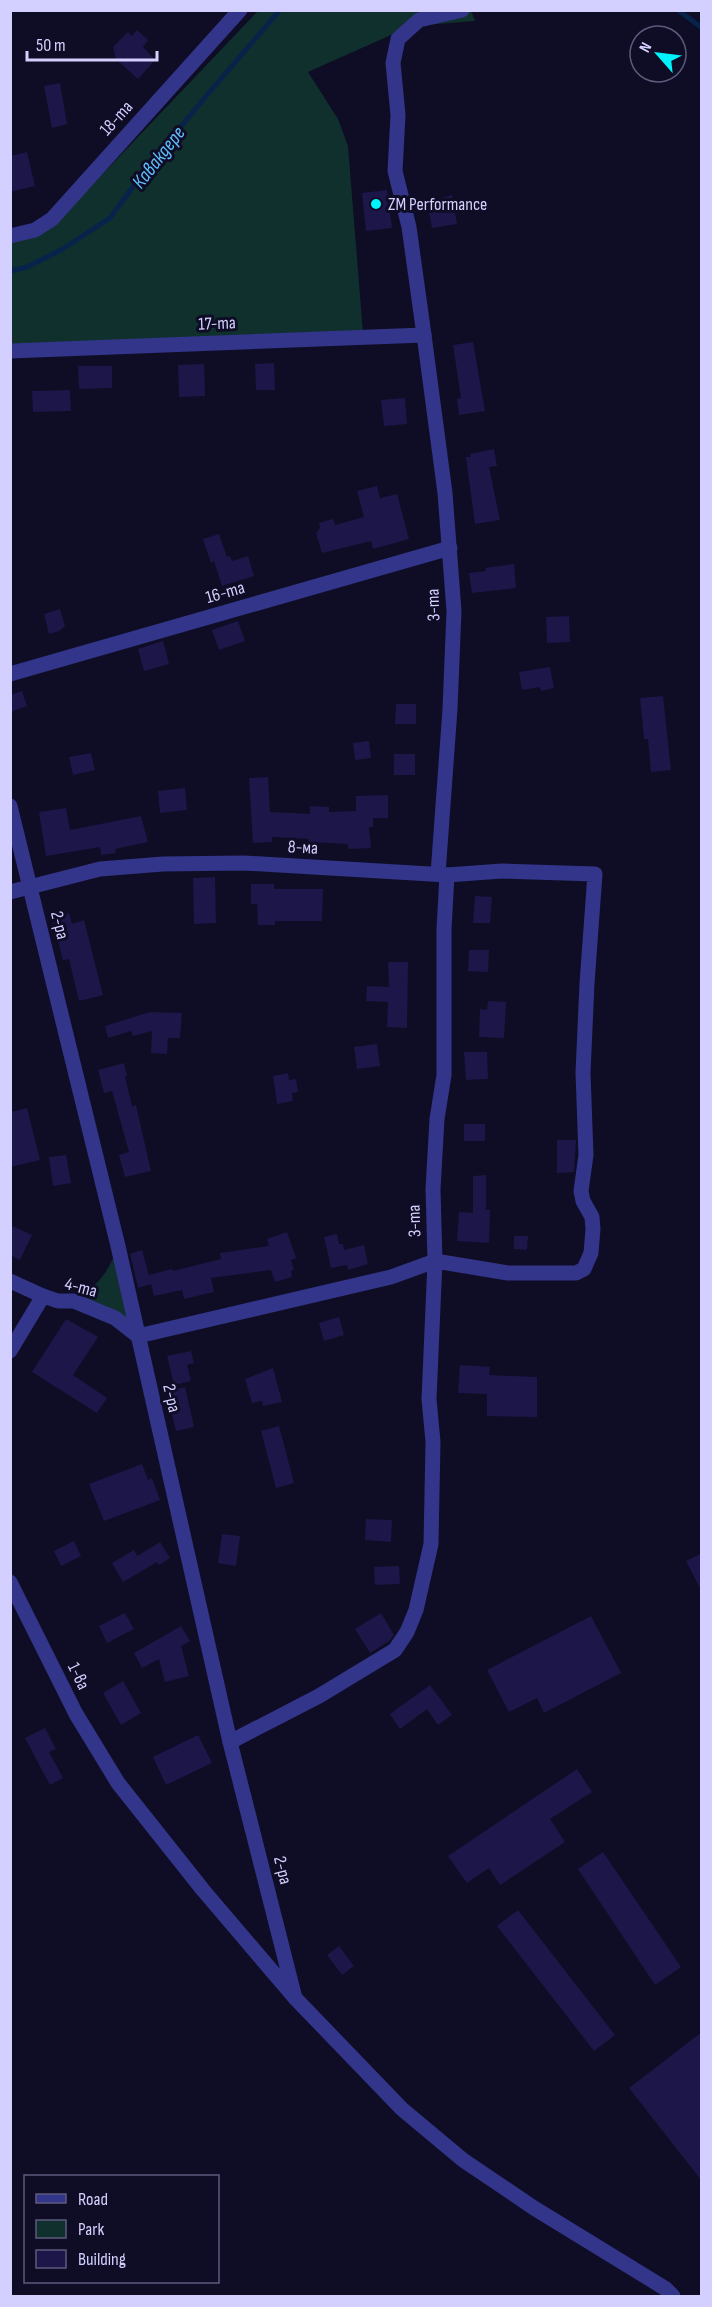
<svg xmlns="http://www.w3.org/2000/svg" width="712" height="2307" viewBox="0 0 712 2307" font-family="'Sofia Sans Condensed',sans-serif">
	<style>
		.green { fill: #0f302d }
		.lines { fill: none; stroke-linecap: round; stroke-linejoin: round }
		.stream { stroke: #07234a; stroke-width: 5 }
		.building { fill: #1d1648 }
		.minor { stroke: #323589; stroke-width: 15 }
		.poi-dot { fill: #00f2fb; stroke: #0f0c25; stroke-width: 2 }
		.labels { text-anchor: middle; stroke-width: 6; stroke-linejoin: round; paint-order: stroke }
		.street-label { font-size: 18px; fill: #d3d0ff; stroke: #0f0c25 }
		.poi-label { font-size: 18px; fill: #d3d0ff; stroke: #0f0c25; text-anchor: start }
		.water-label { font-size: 20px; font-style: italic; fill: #5ebfff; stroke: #0f0c25 }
	</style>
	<rect width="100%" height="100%" fill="#0f0c25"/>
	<g class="green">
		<polygon points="258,11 471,11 475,21 425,25 400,31 308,72 338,119 348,146 363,333 11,344 10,243 56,223"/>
		<path d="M118,1246L138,1336L74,1301C98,1285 108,1274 118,1246Z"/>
	</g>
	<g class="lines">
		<g class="stream">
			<polyline points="678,10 702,28"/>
			<polyline points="10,271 27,267 61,250 110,218 146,169 207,95 280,10"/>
		</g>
	</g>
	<g class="building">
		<polygon points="137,30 148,40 143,47 155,60 138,79 116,59 113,47 128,32 132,36"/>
		<polygon points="60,83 67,124 52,128 44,86"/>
		<polygon points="27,152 35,186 10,192 10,156"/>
		<polygon points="387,190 392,228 366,231 362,193"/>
		<polygon points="452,195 457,224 432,228 427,202"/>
		<polygon points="473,342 485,411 459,415 457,399 461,398 453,345"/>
		<polygon points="274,363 275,390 256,390 255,364"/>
		<polygon points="204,364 205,396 179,397 178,365"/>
		<polygon points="78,366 112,366 112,388 79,389"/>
		<polygon points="70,390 71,411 33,412 32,391"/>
		<polygon points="405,398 407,424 384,426 381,400"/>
		<polygon points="494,449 497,466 489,467 500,520 475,524 466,457 471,457 470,454"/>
		<polygon points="377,486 380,498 397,494 409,539 373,549 371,541 322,553 316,533 320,528 319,523 333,519 335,525 364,517 357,491"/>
		<polygon points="219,534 227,557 230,556 232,561 248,556 254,576 222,586 214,561 211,563 203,539"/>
		<polygon points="514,564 516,588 472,593 469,573 486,571 485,568"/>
		<polygon points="60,609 65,626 59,631 49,634 44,614"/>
		<polygon points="569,616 570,642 547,643 546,617"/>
		<polygon points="238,621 245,641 219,650 212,630"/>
		<polygon points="163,641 169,664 144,671 138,649"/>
		<polygon points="550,667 554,688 541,691 540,687 522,690 519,672"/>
		<polygon points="22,691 27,706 10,712 10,695"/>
		<polygon points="663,696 671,770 651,772 648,739 644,739 640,698"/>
		<polygon points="396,704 416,704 416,724 395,724"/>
		<polygon points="369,741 371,758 355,760 353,743"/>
		<polygon points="91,753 95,770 73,775 69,757"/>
		<rect x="394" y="754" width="21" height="21"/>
		<polygon points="268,777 270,812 310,814 310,806 329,807 329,812 356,811 356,796 388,795 388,818 373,818 373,827 369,827 371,848 348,849 348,844 309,842 309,839 272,837 272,842 253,843 249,778"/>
		<polygon points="185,788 187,810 160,813 158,791"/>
		<polygon points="66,808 70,830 141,816 148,842 115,849 116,853 101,855 100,847 46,856 39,812"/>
		<polygon points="215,877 216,923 194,924 193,878"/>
		<polygon points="251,884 274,884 274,889 323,889 322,921 275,921 275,925 258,925 257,904 251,904"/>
		<polygon points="475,896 492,897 490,923 473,923"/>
		<polygon points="69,913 72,924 84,920 103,995 79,1001 69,959 63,960 52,918"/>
		<polygon points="469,950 489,950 488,972 468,971"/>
		<polygon points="388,962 408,962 407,1028 387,1027 388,1002 366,1001 367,986 389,987"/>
		<polygon points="488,1001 506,1002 504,1038 479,1037 480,1009 487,1010"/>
		<polygon points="150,1012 182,1013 180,1038 168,1038 167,1054 151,1053 152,1031 133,1036 131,1031 108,1038 105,1026"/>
		<polygon points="377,1044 380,1066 357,1069 354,1047"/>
		<polygon points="464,1052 487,1052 488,1079 466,1080"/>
		<polygon points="124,1063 127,1076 125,1077 132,1106 136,1105 151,1171 125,1177 119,1155 129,1152 112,1091 104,1093 98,1070"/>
		<polygon points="288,1073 289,1080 296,1079 298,1092 292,1093 293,1101 277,1104 273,1076"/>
		<polygon points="27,1108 40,1160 10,1167 10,1112"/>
		<rect x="464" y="1124" width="21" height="17"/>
		<polygon points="557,1140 576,1140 574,1172 557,1173"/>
		<polygon points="66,1155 71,1183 53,1186 49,1157"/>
		<polygon points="486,1175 486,1210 490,1210 489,1243 457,1241 459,1212 473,1213 473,1176"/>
		<polygon points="10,1225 32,1235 20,1260 10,1255"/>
		<polygon points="287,1232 296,1258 291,1260 294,1270 291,1271 292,1277 275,1282 271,1270 211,1278 214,1292 184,1299 182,1290 154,1296 151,1284 138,1288 130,1254 142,1250 150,1279 149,1275 172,1269 173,1271 221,1259 220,1253 269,1246 267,1239"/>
		<polygon points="337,1234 339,1244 343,1244 344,1250 364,1245 368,1264 348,1270 347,1265 331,1268 324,1237"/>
		<polygon points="514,1236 528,1236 527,1250 514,1249"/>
		<polygon points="339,1317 344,1335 324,1341 319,1323"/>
		<polygon points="66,1319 98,1337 73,1375 107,1398 97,1413 32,1372"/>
		<polygon points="191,1351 194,1363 187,1365 191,1381 174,1385 167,1356"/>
		<polygon points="460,1365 490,1367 489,1375 537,1377 537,1417 487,1416 487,1394 458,1393"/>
		<polygon points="273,1368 282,1402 263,1406 262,1401 252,1403 245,1379"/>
		<polygon points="185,1387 194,1427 176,1431 166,1391"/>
		<polygon points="279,1426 294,1483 276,1488 261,1431"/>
		<polygon points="142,1464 148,1480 152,1478 160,1500 104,1521 89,1484"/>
		<polygon points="366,1519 392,1520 391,1542 365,1540"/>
		<polygon points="222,1534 240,1536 236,1566 218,1563"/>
		<polygon points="74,1541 81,1556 61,1566 54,1551"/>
		<polygon points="160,1542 170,1558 159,1565 157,1562 123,1582 112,1563 134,1550 137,1556"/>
		<polygon points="702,1553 702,1592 686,1561"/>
		<polygon points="399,1566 400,1584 375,1585 374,1567"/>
		<polygon points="125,1613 134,1629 107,1643 99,1626"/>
		<polygon points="381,1613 394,1635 389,1641 370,1653 355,1629"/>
		<polygon points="591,1616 621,1673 544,1713 537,1698 509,1712 487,1670"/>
		<polygon points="181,1626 190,1641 181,1646 189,1676 165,1682 159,1659 142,1668 134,1653"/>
		<polygon points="123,1681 141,1713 121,1725 103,1693"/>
		<polygon points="430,1685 452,1715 438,1725 427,1709 400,1729 390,1714"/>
		<polygon points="45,1728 56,1749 49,1752 63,1778 50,1785 25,1738"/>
		<polygon points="198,1735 212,1763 166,1785 153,1757"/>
		<polygon points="577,1769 592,1792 550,1819 565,1842 500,1885 489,1868 467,1883 448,1856"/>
		<polygon points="603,1852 681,1967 655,1985 578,1869"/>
		<polygon points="518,1910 615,2035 594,2051 497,1926"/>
		<polygon points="339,1946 354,1966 342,1975 327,1955"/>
		<polygon points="702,2032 702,2181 629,2088"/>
	</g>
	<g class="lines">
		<g class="minor">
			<polyline points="10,236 35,230 52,219 240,10"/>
			<polyline points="10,351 424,335"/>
			<polyline points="10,674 450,548"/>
			<polyline points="10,806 118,1246 230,1742 295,1998"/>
			<polyline points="438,874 450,709 454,611 445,493 424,335 409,227 395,171 398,115 393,63 398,39 419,20 462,10"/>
			<polyline points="10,892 100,869 163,864 244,863 447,875 502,871 595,874 587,983 583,1073 586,1155 581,1191 583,1201 592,1217 593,1229 591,1253 584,1269 576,1273 508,1273 435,1261 429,1399 433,1442 431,1544 416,1610 407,1632 395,1650 319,1696 230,1742"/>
			<polyline points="10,1281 43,1296 58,1301 74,1301 115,1318 138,1336"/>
			<polyline points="138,1336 391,1277 435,1261 433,1189 437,1119 444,1075 444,929 447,875"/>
			<polyline points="10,1351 43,1296"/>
			<polyline points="10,1582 76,1714 118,1783 203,1890 295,1998 402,2109 463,2160 534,2208 666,2289 673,2296"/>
		</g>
	</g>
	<circle class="poi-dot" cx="376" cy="204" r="6"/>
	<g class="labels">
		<g class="street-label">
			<text transform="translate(116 118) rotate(-48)" y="6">18-та</text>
			<text transform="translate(217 323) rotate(-2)" y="6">17-та</text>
			<text transform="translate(225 592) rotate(-16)" y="6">16-та</text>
			<text transform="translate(433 605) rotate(-92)" y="6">3-та</text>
			<text transform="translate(303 847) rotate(3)" y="6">8-ма</text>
			<text transform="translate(60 925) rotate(76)" y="6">2-ра</text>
			<text transform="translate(414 1221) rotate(-92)" y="6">3-та</text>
			<text transform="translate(81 1287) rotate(15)" y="6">4-та</text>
			<text transform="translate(172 1398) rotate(77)" y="6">2-ра</text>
			<text transform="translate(79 1676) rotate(64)" y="6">1-ва</text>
			<text transform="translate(283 1870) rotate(76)" y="6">2-ра</text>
		</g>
		<g class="poi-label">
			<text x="388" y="210">ZM Performance</text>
		</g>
		<g class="water-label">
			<text transform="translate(158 157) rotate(-52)" y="7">Кавакдере</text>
		</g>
	</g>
	<rect width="712" height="2307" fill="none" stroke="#d3d0ff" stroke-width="24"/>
	<rect x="24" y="2175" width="195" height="108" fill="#0f0c25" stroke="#5d5a7c" stroke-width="1.5"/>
	<rect x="36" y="2194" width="30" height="9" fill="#323589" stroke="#5d5a7c" stroke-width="1.5"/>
	<text x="78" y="2205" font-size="18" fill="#d3d0ff">Road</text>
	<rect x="36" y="2220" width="30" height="18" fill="#0f302d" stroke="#5d5a7c" stroke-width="1.5"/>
	<text x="78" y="2235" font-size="18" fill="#d3d0ff">Park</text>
	<rect x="36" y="2250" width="30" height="18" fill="#1d1648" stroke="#5d5a7c" stroke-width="1.5"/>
	<text x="78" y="2265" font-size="18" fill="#d3d0ff">Building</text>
	<g transform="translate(658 54) rotate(298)"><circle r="28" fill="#0f0c25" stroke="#5d5a7c" stroke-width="1.5"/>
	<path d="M0-4.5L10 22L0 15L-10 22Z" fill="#00f2fb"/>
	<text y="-9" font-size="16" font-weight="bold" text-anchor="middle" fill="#d3d0ff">N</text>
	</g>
	<path d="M27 51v9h130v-9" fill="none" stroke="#d3d0ff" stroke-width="3"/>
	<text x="36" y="51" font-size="18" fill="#d3d0ff" stroke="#0f0c25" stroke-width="4.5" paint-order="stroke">50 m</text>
</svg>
